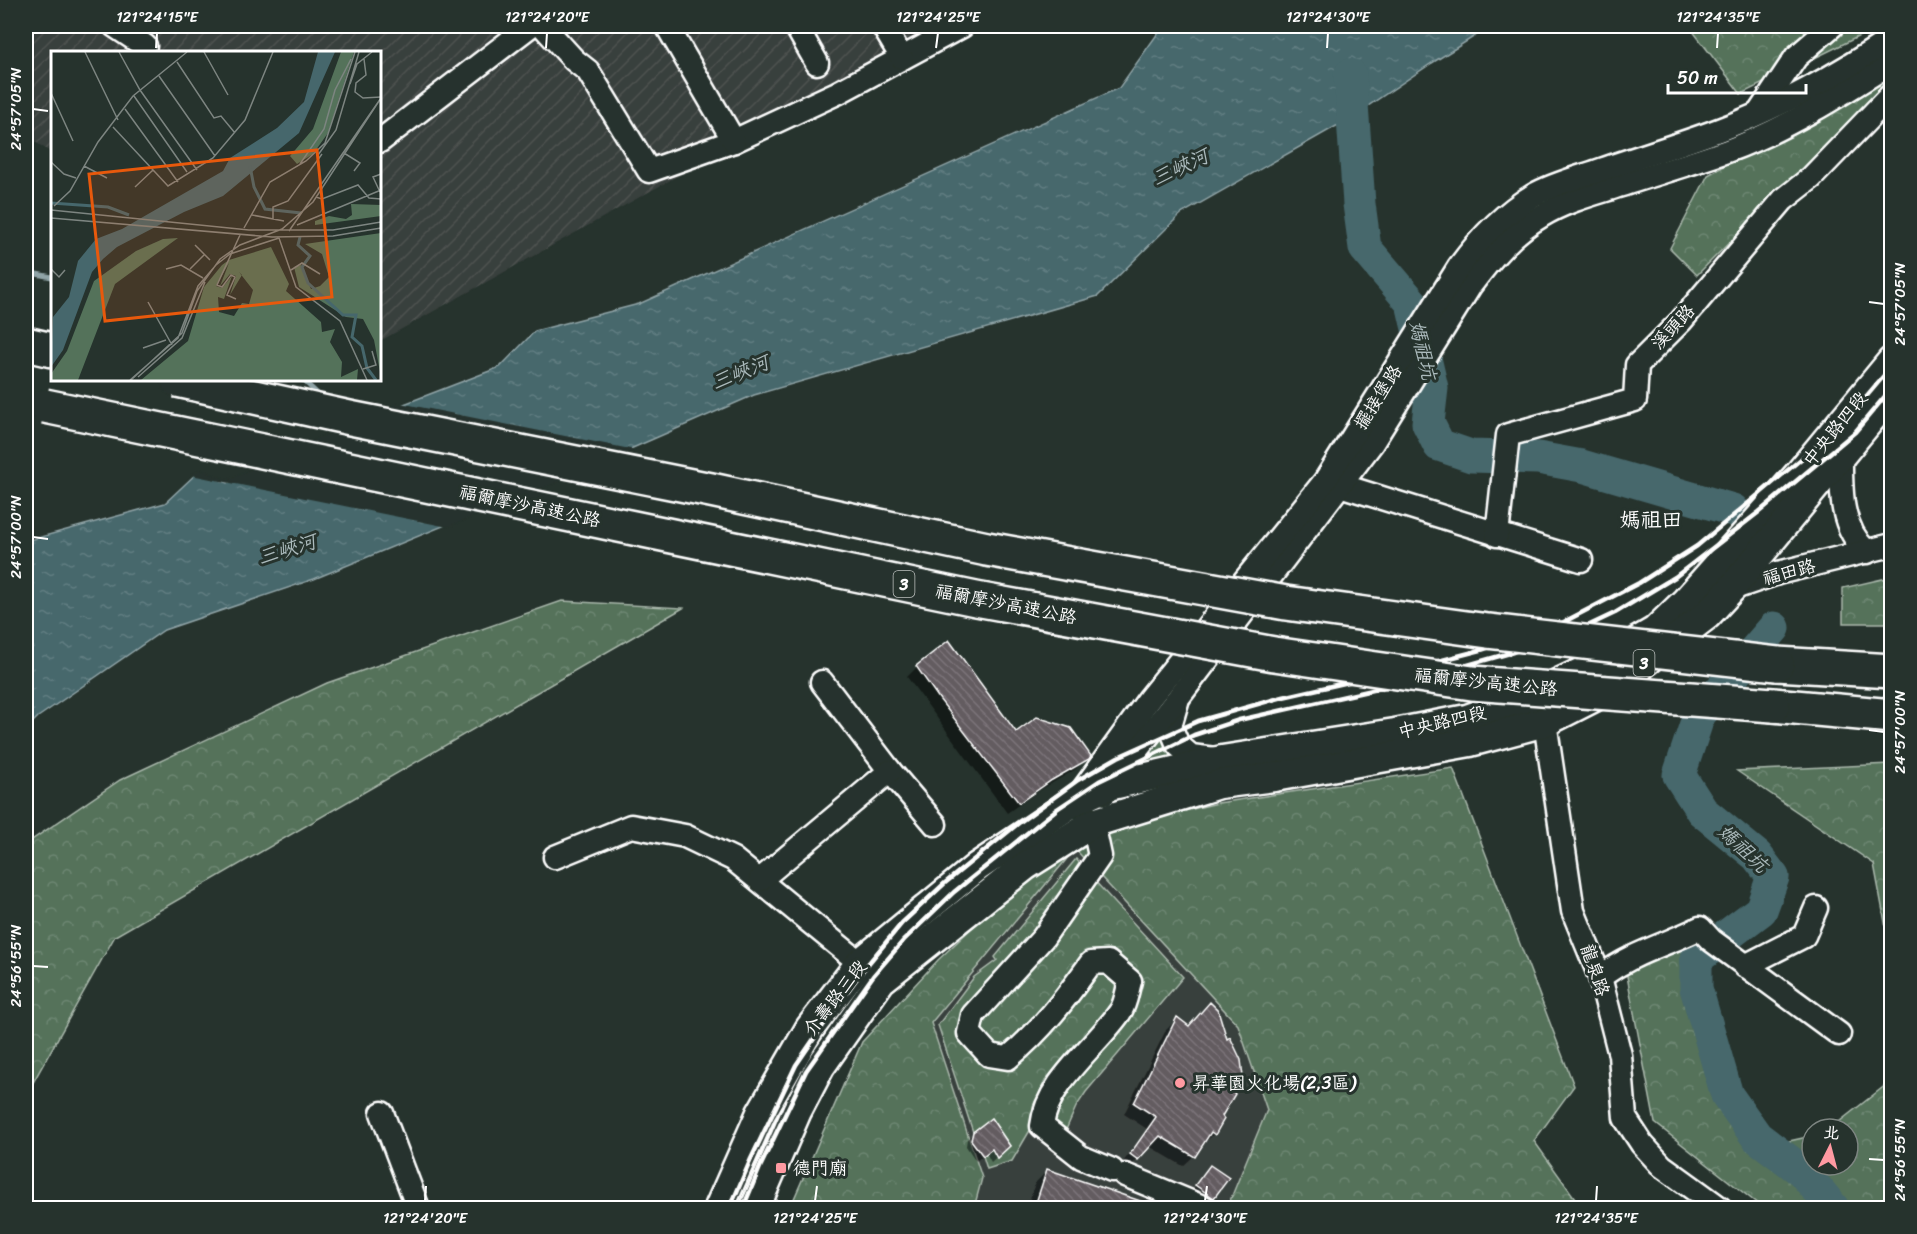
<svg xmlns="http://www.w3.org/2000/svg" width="1917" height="1234" viewBox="0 0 1917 1234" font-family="Sriracha,'LXGW WenKai TC',sans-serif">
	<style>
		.built { fill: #393f3d }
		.industrial { fill: url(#industrial-furrows) }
		.green { fill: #54725a; stroke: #aab8ac; stroke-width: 1.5 }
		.forest { fill: url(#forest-crowns); stroke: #aab8ac; stroke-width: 1.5 }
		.water { fill: url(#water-ripples); stroke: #90a4a7; stroke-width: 1.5 }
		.pier { fill: #26332d }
		.shadow { fill: #0007 }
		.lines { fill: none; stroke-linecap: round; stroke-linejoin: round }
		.stream { stroke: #90a4a7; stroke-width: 5 }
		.river { stroke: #46676c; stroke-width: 33 }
		.building { fill: url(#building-back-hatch); stroke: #fff; stroke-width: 1.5 }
		.minor-casing { stroke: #fff; stroke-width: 27 }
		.major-casing { stroke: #fff; stroke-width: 33 }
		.highway-casing { stroke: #fff; stroke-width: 38 }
		.minor { stroke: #26332d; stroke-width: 22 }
		.major { stroke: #26332d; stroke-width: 28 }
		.highway { stroke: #26332d; stroke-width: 33 }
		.rail { stroke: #fff; stroke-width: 4.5 }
		.highway-bridge-casing { stroke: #fff; stroke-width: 38; stroke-linecap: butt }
		.highway-bridge { stroke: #26332d; stroke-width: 33 }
		.ticks { fill: none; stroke: #fff; stroke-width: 2 }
		.poi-dot { fill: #ff9aa2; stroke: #26332d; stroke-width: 2 }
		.labels { text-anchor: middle; stroke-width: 6; stroke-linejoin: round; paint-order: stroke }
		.shield { fill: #26332d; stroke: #bec2c0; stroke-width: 1.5 }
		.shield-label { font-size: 16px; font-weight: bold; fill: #fff }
		.street-label { font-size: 18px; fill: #fff; stroke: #26332d }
		.poi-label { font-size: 18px; fill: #fff; stroke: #26332d; text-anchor: start }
		.water-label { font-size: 20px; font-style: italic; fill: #acbbbd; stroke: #26332d }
		.quarter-label { font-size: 21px; fill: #fff; stroke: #26332d }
		.inset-river { fill: none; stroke: #46676c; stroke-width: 3 }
		.inset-road { fill: none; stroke: #7d8581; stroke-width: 1.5 }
		.view { fill: #e8590c; fill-opacity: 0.15; stroke: #e8590c; stroke-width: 3 }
		.inset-edge { fill: none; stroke: #fff; stroke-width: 3 }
		.neatline { fill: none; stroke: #fff; stroke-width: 2 }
		.ticks-label { font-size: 15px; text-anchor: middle; fill: #fff }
	</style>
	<defs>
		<pattern id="industrial-furrows" width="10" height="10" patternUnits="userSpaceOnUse" patternTransform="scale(1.5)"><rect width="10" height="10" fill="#393f3d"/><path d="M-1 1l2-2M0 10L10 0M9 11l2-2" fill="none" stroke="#4d5250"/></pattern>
		<pattern id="forest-crowns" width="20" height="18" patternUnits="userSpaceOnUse" patternTransform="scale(1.5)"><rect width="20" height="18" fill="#54725a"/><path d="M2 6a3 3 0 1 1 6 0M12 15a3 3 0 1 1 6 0" fill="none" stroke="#6e8773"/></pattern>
		<pattern id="water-ripples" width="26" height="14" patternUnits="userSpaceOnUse" patternTransform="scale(1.5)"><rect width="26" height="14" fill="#46676c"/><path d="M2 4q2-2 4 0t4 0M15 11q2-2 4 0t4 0" fill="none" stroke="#627e82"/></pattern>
		<pattern id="building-back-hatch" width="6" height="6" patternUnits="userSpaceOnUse" patternTransform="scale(1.5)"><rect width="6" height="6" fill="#645b61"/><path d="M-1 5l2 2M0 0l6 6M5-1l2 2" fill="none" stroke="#7b7479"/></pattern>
	</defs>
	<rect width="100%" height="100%" fill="#26332d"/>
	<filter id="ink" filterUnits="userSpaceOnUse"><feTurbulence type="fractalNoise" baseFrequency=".0167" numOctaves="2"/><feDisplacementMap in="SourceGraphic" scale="12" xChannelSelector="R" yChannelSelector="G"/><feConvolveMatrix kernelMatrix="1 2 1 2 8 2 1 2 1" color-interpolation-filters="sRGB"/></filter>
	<g filter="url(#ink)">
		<polygon class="built" points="1075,849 1238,1025 1267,1110 1227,1208 974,1208 982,1178 931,1023"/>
		<polygon class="industrial" points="26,26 948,26 380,341 380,52 52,52 52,153 26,136"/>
		<polygon class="green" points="1163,735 1179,756 1134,766"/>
		<g class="forest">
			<polygon points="1689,26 1880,26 1741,94"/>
			<polygon points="1891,73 1891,80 1697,275 1670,248 1708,175"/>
			<polygon points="1891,577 1891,623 1843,623 1843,588"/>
			<polygon points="562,601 683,608 115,936 26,1095 26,844 120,780 327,683"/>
			<polygon points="1891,764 1892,764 1891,954 1874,864 1737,771"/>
			<polygon points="1453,768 1574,1086 1534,1141 1582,1208 1227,1208 1267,1110 1238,1025 1075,849 931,1023 982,1178 974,1208 790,1208 862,1042 938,960 1028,875 1091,833 1218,803"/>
			<polygon points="1076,859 1083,867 962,1038 1011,1068 1044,1041 1074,1003 1093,974 1106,971 1118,982 1112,1004 1046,1079 1033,1106 1032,1127 1012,1161 987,1169 983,1156 992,1149 997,1158 1010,1146 991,1118 973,1132 938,1025 974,977 997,960 995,957"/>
			<polygon points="1092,878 1183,977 1086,1092 1076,1107 1065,1132 1054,1123 1054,1112 1065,1090 1129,1013 1113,954 1056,996 1009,1044 996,1045 982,1031 983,1018"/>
			<polygon points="1684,945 1700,1046 1748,1150 1812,1136 1812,1165 1848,1165 1848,1129 1830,1129 1891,1081 1891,1208 1763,1208 1655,1123 1623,955"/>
		</g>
		<polygon class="water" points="1163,26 1491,26 1432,63 1347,120 1181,214 1098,296 754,395 628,450 314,579 164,630 38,717 26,729 26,541 165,503 198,472 228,483 360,421 500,367 535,331 639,304 1119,88"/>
		<polygon class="pier" points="400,403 635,450 448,527 191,475 199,469 228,480 359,419"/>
		<g class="shadow">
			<polygon points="1892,248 1892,263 1884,257"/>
			<polygon points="917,667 1015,734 1088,758 1076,769 1040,790 1007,813 907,677"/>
			<polygon points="1177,1019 1188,1027 1226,1041 1241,1076 1230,1087 1222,1089 1220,1116 1214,1134 1203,1144 1201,1144 1194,1156 1183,1166 1149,1146 1127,1170 1121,1165 1147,1129 1124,1114 1166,1030"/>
			<polygon points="974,1133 1008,1146 991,1162 986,1153 976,1161 966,1146 967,1139"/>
			<polygon points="1047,1171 1159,1208 1027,1208 1035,1183"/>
			<polygon points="1204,1173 1226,1178 1207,1203 1191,1192"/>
		</g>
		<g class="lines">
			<g class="stream">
				<polyline points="26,272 52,277"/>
				<polyline points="303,380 321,397"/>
			</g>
			<g class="river">
				<polyline points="1350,75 1359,204 1365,248 1412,303 1432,388 1428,423 1439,445 1471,456 1538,458 1582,466 1733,510"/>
				<polyline points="1774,628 1699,715 1679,775 1702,811 1757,856 1773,877 1761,910 1696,959 1696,988 1727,1095 1757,1137 1802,1171 1833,1208"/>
			</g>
		</g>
		<g class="building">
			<polygon points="949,640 1016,732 1037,717 1071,728 1091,756 1089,759 1052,780 1019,803 940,700 916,666"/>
			<polygon points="1210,1002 1218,1010 1227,1039 1230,1037 1241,1060 1243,1077 1214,1082 1235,1094 1222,1116 1224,1119 1215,1135 1211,1132 1195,1157 1160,1136 1138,1160 1130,1154 1156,1117 1134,1103 1177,1017 1189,1026"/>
			<polygon points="991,1118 1010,1146 997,1158 992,1149 983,1156 971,1140 973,1132"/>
			<polygon points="1210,1165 1229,1178 1214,1198 1195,1185"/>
			<polygon points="1047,1169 1155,1206 1154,1209 1034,1209"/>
		</g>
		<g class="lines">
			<g class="minor-casing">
				<g id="minor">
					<polyline points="115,26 145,46"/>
					<polyline points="543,26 574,60 588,71 649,171 734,141 837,93 962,26"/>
					<polyline points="667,26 734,141"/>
					<polyline points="796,26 817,63"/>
					<polyline points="883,26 902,58"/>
					<polyline points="1760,111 1796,57 1832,26"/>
					<polyline points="380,141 530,26"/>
					<path d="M1841,453C1841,489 1839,526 1867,552"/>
					<polyline points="1327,481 1581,560"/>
					<polyline points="1497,535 1508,435 1635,400 1637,365 1681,321 1783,200 1811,178 1892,94"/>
					<polyline points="1728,590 1778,573 1892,545"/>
					<polyline points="822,682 890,771 935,824"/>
					<polyline points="1177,702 1170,726 1178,745 1191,756 1215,759"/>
					<polyline points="1536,710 1545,722 1573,911 1600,977 1620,1055 1625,1118 1642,1144 1662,1166 1720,1208"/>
					<path d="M1105,794L1108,786L1178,698L1372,443L1470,286C1490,259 1512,233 1541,216C1562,203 1586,196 1609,189C1648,176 1688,165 1727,151C1785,130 1840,95 1892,62"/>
					<polyline points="555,857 631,826 685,836 733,859 860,963"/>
					<polyline points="760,880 890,771"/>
					<polyline points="1745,966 1804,936 1816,908"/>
					<path d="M1600,977C1634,952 1663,946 1700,928L1711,940L1839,1034"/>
					<polyline points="382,1113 418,1208"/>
					<path d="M1112,1170L1081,1157L1042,1126C1047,1081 1095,1048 1120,1012C1126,1004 1127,991 1130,981L1108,962L1091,963C1065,999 1043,1029 1008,1058L989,1055L969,1033L973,1015L1043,938L1100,856L1093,823L1075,801L1149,699L1325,481L1459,267C1480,238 1504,213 1534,195C1553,184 1577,178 1598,171C1638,157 1679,145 1719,130C1776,109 1841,73 1892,38"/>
					<polyline points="1125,1175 1205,1208"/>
				</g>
			</g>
			<g class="major-casing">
				<g id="major">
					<polyline points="719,1208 761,1113 810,1028 860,963 977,867 1075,801 1108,786 1222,760 1395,733 1467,719 1527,698 1595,666 1655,631 1686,601 1798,475 1892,361"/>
					<polyline points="755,1208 797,1111 820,1067 881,980 1025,866 1093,823 1219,784 1274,777 1470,742 1545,722 1610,689 1707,615 1731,589 1892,393"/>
				</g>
			</g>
			<g class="highway-casing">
				<g id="highway">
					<polyline points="26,344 52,350"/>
					<polyline points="1777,664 1892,671"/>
					<polyline points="1773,705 1892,716"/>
				</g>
			</g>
			<use href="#minor" class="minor"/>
			<use href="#major" class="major"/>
			<use href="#highway" class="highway"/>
			<g class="rail">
				<polyline points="730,1208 751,1159 796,1065 833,1011 863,970 902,923 945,883 1020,822 1078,780 1118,757 1198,721 1283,697 1419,666 1481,650 1556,626 1639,583 1697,546 1843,424 1892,366"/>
				<polyline points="743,1208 761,1165 806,1071 873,976 904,940 954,892 1057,809 1099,781 1194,735 1239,720 1408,682 1510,653 1577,631 1615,613 1675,577 1759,512 1855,432 1892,388"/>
			</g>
			<g class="highway-bridge-casing">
				<g id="highway-bridge">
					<polyline points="177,380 350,418 711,490 987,549 1286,603 1488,631 1777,664"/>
					<polyline points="45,406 976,599 1274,654 1472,683 1773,705"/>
				</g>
			</g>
			<use href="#highway-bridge" class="highway-bridge"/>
		</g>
	</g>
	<path class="ticks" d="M156,48L157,33M546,48L547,33M936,48L938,33M1327,48L1328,33M1717,48L1718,33M33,109L48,111M1869,302L1884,304M33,537L48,539M1869,730L1884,732M33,966L48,967M1869,1159L1884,1160M425,1201L426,1186M815,1201L817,1186M1205,1201L1207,1186M1596,1201L1597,1186"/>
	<g class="poi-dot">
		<circle cx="1180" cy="1083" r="6"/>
		<rect x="775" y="1162" width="12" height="12" rx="3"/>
	</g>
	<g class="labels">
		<g class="shield">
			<rect x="893.5" y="571" width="21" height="26" rx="4.5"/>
			<rect x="1633.5" y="650" width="21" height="26" rx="4.5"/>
		</g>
		<g class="shield-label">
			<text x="904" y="590">3</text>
			<text x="1644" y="669">3</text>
		</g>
		<g class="street-label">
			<text transform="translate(1673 327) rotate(-47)" y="6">溪頭路</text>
			<text transform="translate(1378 397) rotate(-58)" y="6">擺接堡路</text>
			<text transform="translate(1835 429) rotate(-51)" y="6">中央路四段</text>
			<text transform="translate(530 506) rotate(12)" y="6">福爾摩沙高速公路</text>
			<text transform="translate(1789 572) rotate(-15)" y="6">福田路</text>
			<text transform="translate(1006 604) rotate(11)" y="6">福爾摩沙高速公路</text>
			<text transform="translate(1486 682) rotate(6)" y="6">福爾摩沙高速公路</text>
			<text transform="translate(1442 722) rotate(-13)" y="6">中央路四段</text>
			<text transform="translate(1595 970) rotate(71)" y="6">龍泉路</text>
			<text transform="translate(835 998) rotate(-52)" y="6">介壽路三段</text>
		</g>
		<g class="poi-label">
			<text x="1192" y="1089">昇華園火化場(2,3區)</text>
			<text x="793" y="1174">德門廟</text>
		</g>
		<g class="water-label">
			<text transform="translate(1180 167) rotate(-25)" y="7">三峽河</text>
			<text transform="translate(1423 350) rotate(77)" y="7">媽祖坑</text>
			<text transform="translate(740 372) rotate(-22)" y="7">三峽河</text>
			<text transform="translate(287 549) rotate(-17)" y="7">三峽河</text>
			<text transform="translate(1743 848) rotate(43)" y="7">媽祖坑</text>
		</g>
		<g class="quarter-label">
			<text x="1651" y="527">媽祖田</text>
		</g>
	</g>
	<g transform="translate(51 51)">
		<rect width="330" height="330" fill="#26332d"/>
		<path d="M290,1H303L277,82L262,103L246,113L239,105L262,78ZM300,153L330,154V165L264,174V170L278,165L295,168L301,164ZM330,182V326L323,289L312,268L295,266L248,236L243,216L250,214L260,238L269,235L278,226L271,203L254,193ZM127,187L64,233L27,329H0V323L16,300L43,230L85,200L112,188ZM220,196L238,233L235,240L270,271L271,281L284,278L279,291L291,311L290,326L307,318L306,329H90L137,290L153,236L171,214L178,209ZM178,212L169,235L179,223L185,225L179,244L191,224L188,221L202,239L198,253L191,252L183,265L168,261L167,246L173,248L181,225L171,237L165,235Z" fill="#54725a" fill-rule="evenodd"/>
		<path d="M267,1H284L248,82L172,145L133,161L66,196L52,208L41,221L12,299L0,316L2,266L18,246L27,210L45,188L71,178L172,120L179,107L226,77L253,51Z" fill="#46676c"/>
		<path class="inset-river" d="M199,115L203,136L214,158L250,162M0,152L57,156L78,164M249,186L247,194L259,205L251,216L257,232L292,264H305L301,286L311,295L316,317L325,329"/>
		<path class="inset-road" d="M34,1L67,69M68,1L89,39L146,119M153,1L177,44M313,8L315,24L305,32L304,41L312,47L330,46M126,11L163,67L170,65L184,82M108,25L164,105M299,33L306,13L321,1M0,42L22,90M83,45L136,121M74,58L127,131M62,76L117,135L162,107L194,69L222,1M293,102L309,112L303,120M267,104L285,79L308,1M0,111L13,123L25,127M249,113L273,78L284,39L300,8M33,115L56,127M84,136L102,119M329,141L322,126L330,123M265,146L271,148L307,134L318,147L330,148M3,155L19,140L47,91L82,45L136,1M0,159L198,179H282L330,171M201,164L233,170M0,167L221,186L282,185L330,177M222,168V156L237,150L271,103M246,174L330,139M193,177L219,131L255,110L274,92L304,1M238,180L330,47M228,187L245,236L289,270L316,329M144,194L159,209M0,218L8,226L14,219M115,218L130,214L152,227M139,218L153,204M240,219L251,212L269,223M185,248L176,244L184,226L180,224L171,236L166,234L189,184M97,251L121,294M92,297L115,289M312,318L325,314L321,300M87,326L131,287L154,231M79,329L127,287L147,235L165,214L179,203L228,187M80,329L131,282L146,240L169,208L189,194L231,178L262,151L330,47"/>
		<path class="view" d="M266,99L281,246L54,270L38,123Z"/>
		<rect width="330" height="330" class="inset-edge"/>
	</g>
	<rect width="1917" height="1234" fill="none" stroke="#26332d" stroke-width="66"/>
	<g transform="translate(1830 1147) rotate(6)"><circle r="28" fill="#26332d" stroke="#7d8581" stroke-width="1.5"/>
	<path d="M0-4.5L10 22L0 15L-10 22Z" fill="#ff9aa2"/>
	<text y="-9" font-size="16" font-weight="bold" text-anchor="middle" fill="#ffffff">北</text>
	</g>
	<path d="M1668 84v9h138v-9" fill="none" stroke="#ffffff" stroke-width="3"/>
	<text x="1677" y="84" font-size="18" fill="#ffffff" stroke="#26332d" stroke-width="4.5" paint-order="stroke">50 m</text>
	<rect x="33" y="33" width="1851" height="1168" class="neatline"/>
	<g class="ticks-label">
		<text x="157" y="22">121°24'15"E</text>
		<text x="547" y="22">121°24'20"E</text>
		<text x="938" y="22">121°24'25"E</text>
		<text x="1328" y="22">121°24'30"E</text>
		<text x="1718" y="22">121°24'35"E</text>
		<text transform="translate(16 109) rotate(-90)" y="5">24°57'05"N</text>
		<text transform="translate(1900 304) rotate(-90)" y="5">24°57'05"N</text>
		<text transform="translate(16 537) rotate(-90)" y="5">24°57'00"N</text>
		<text transform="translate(1900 732) rotate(-90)" y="5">24°57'00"N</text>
		<text transform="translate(16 966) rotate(-90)" y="5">24°56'55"N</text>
		<text transform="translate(1900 1160) rotate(-90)" y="5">24°56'55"N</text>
		<text x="425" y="1223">121°24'20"E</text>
		<text x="815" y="1223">121°24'25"E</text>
		<text x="1205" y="1223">121°24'30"E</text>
		<text x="1596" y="1223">121°24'35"E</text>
	</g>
</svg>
